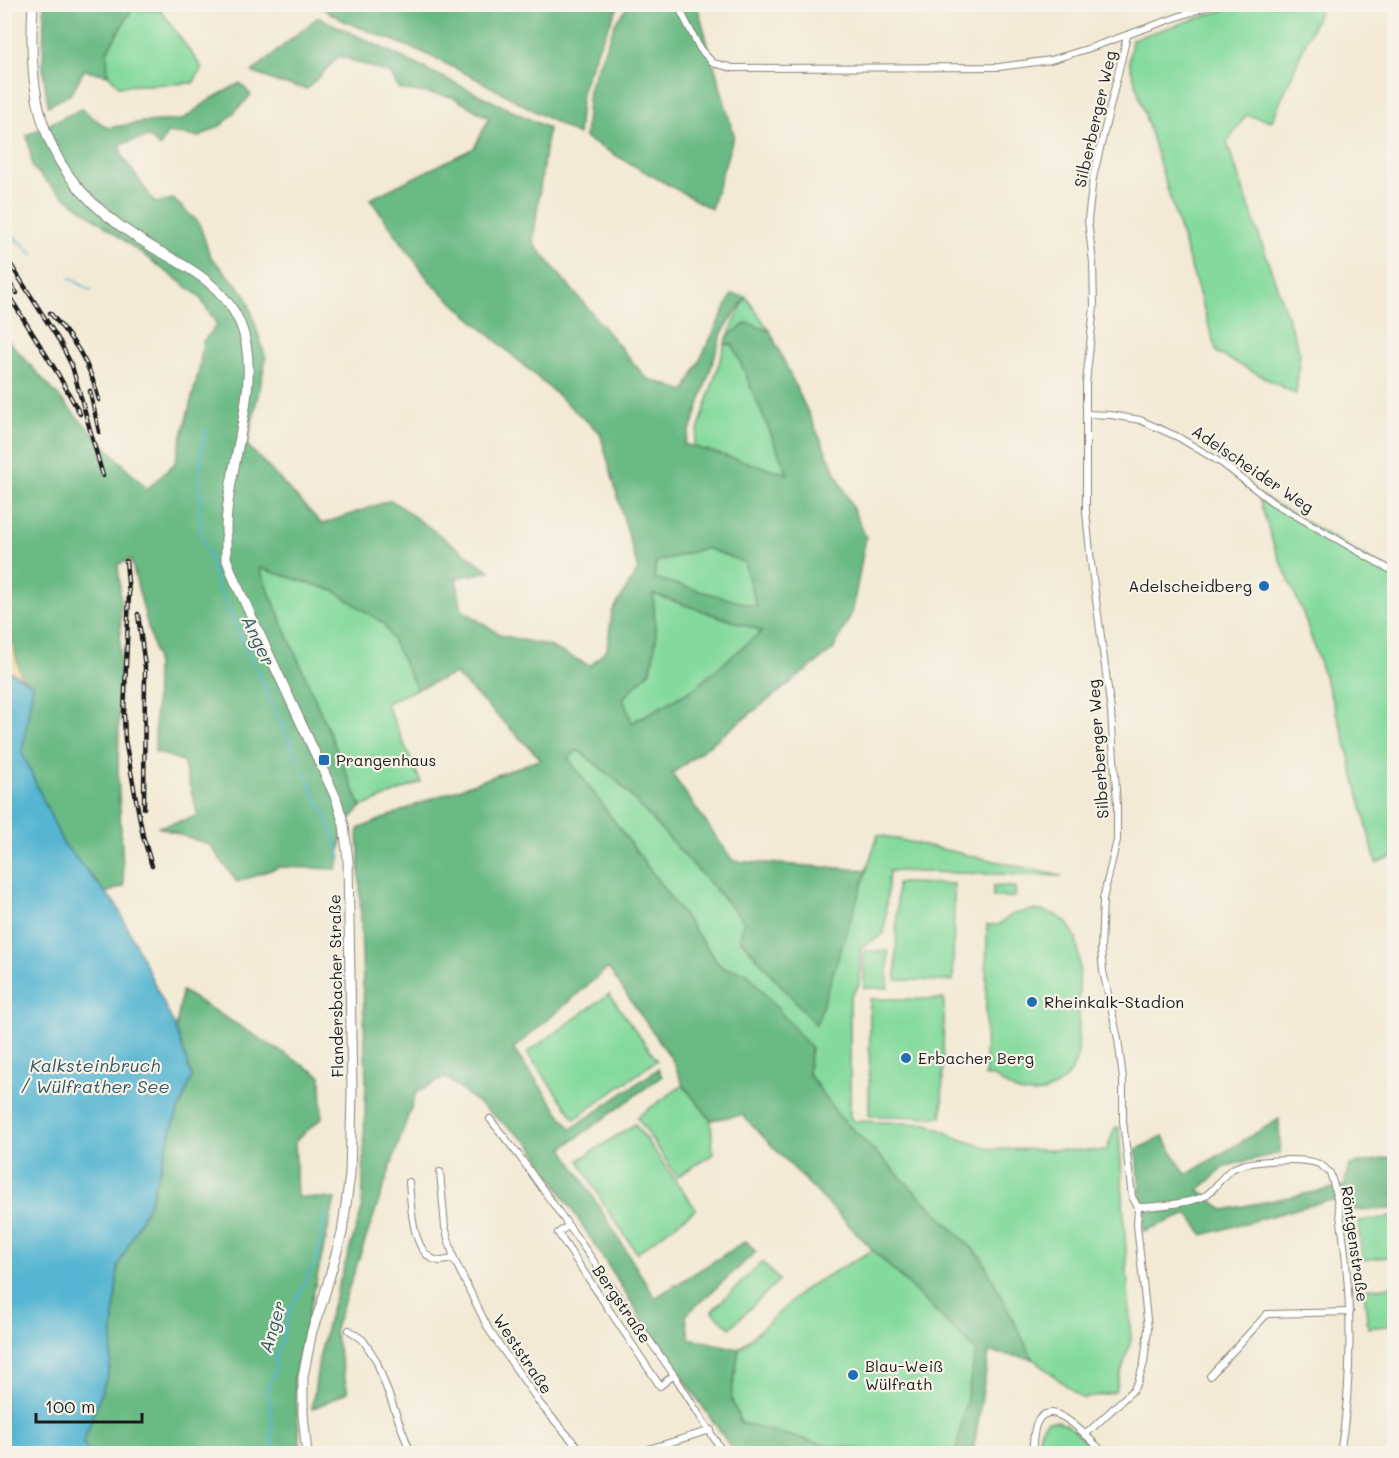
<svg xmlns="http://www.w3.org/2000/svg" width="1399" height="1458" viewBox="0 0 1399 1458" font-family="Mali,sans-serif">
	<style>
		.green { fill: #84da9d; stroke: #507b5c; stroke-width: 1.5 }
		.forest { fill: #6bba84; stroke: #446b50; stroke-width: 1.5; fill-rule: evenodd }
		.sand { fill: #eeda9e; stroke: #857b5d; stroke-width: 1.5 }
		.water { fill: #54b5d2; stroke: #386877; stroke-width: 1.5 }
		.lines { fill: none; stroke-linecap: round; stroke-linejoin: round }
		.stream { stroke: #54b5d2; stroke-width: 2 }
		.street-casing { stroke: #888378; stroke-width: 8 }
		.secondary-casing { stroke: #888378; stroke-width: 11 }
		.street { stroke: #fff; stroke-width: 6 }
		.secondary { stroke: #fff; stroke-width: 9 }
		.rail-casing { stroke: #1c1c1c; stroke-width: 4.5 }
		.rail { stroke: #f7f3e8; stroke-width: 2; stroke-dasharray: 7; stroke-linecap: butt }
		.poi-dot { fill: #1f6fb2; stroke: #f7f3e8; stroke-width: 2 }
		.labels { text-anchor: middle; stroke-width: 4.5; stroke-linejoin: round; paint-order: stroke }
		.street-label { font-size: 16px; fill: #1c1c1c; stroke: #f7f3e8 }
		.poi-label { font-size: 16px; fill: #1c1c1c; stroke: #f7f3e8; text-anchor: start }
		.water-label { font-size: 18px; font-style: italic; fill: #325965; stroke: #f7f3e8 }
	</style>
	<rect width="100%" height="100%" fill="#f7f3e8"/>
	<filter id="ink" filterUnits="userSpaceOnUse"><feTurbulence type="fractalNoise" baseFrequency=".0167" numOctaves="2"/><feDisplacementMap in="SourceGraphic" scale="12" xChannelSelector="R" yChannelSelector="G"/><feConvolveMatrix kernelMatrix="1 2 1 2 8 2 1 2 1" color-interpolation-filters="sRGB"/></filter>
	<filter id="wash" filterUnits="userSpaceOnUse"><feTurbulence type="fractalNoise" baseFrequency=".008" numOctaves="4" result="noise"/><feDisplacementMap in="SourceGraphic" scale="24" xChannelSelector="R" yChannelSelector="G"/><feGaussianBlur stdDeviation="1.35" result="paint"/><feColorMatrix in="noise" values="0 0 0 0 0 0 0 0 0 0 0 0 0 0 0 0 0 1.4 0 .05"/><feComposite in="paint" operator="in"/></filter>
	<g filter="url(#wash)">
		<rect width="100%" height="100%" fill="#f3ead5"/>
		<g class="green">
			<polygon points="1231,5 1322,5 1272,121 1246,115 1227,143 1300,353 1296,394 1217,353 1129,62 1132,39 1227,9"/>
			<polygon points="132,9 161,11 202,68 193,83 119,86 108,75 106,51"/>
			<polygon points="746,297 770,331 747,323 728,336"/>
			<polygon points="725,344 733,345 788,475 693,447"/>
			<polygon points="1257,493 1394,574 1394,856 1376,863 1344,736 1303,613 1274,546"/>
			<polygon points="706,548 744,562 757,608 654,578 656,562"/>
			<polygon points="259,568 335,591 385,624 417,689 386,703 421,782 361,807"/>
			<polygon points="653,594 762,631 692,690 631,723 623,698 651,670 656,639"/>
			<polygon points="578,750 617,781 744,921 740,939 816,1024 878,835 1062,876 889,871 884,934 861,947 859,985 850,998 850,1117 854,1121 928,1124 962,1140 992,1149 1106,1151 1115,1128 1119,1128 1131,1340 1115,1392 1083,1399 1033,1359 981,1257 838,1115 808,1073 747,974 721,967 568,758"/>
			<polygon points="897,883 954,884 953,981 896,980"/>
			<polygon points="993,886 1015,887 1015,897 993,897"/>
			<path d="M1033,910C1083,912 1080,954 1079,991C1079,1011 1079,1031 1078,1052C1073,1082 1043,1102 1014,1090C1000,1084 1001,1076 985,1076L987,925H998L1013,914Z"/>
			<rect x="864" y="951" width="24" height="37"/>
			<polygon points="609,994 657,1060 575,1119 527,1053"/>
			<polygon points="870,999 944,999 942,1117 869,1116"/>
			<polygon points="683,1085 711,1120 713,1154 677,1177 637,1117"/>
			<polygon points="635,1124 696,1209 637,1253 606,1208 579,1160"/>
			<polygon points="1394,1217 1394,1256 1362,1260 1358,1221"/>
			<polygon points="873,1250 976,1351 956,1453 883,1453 825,1445 741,1423 731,1398 739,1349 807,1287"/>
			<polygon points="762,1262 779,1280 730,1328 712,1311"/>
			<polygon points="1394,1286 1394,1325 1368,1328 1364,1289"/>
			<polygon points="1047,1421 1057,1421 1066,1424 1101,1454 1036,1454 1041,1429"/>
		</g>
		<g class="forest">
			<polygon points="44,5 44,4 163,5 161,11 132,9 107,51 108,75 84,70 71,94 48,106 43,68"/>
			<polygon points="317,5 619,5 599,46 582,89 578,135 475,78 422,52 344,21"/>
			<polygon points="629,5 697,5 734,135 711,209 585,138 589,88 616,22"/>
			<path d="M318,17L548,128L533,243L646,378L685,391L732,294L746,297L722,333L694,421L684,444L788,474L733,345L725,344L728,336L747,323L770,331L866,537L852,613L833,650L672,774L733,861L867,870L816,1025L740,938L744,921L617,781L578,750L568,758L721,967L747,973L811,1048L808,1073L838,1115L981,1257L1033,1359L989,1352L973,1453H956L976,1351L873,1250L742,1115L711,1120L683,1085L673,1061L608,968L513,1049L571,1129L658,1069L662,1076L563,1148L655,1298L746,1241L756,1252L686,1315L689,1338L739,1349L731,1398L741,1423L825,1445L883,1453L762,1454L734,1452L635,1308L531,1145L445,1077L416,1093L334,1331L348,1392L312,1409L319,1358L330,1313L362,1209L366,1079L358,829L428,800L541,759L455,674L417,689L384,624L335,591L259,568L361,807L344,826L337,869L279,867L237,882L210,845L158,827L198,816L183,761L155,752L156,658L131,560L118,564L121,603L118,778L124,886L106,893L63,843L22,753L33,685L21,677L10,633L5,624L4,336L78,418L147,489L175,463L199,370L203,342L217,325L199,296L52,187L33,168L27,135L81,109L108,128L143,122L182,120L211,99L240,83L251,95L223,124L200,137L167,133L160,147L149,137L120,144L122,156L155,203L173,199L199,223L210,256L246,295L266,359L247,445L322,524L391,500L490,571L456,578L462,610L501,635L549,646L590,666L607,649L612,612L638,570L600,433L431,283L370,199L474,148L489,118L453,97L399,89L391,74L339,56L307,89L277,82L252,72ZM706,548L744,562L757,607L654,578L656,562ZM653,594L762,631L692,690L632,723L623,698L651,670L656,639Z"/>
			<polygon points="182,991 321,1076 322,1118 295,1141 297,1197 335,1199 294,1377 301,1453 89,1454 83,1443 110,1368 118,1266 150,1201 174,1122 192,1077 176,1029"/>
			<polygon points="1279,1119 1280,1153 1226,1166 1199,1190 1224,1210 1344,1186 1349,1165 1394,1157 1394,1209 1351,1210 1350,1200 1325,1201 1203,1235 1188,1214 1144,1231 1136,1150 1163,1136 1186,1175"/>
		</g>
		<polygon class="sand" points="4,624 10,632 21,677 5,669"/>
		<polygon class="water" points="4,669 33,685 22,753 63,843 117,906 176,1029 192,1077 174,1122 150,1201 118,1266 110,1368 83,1443 89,1453 5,1453"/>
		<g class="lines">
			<g class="stream">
				<polyline points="13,236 33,254"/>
				<polyline points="70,278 92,291"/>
				<polyline points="201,528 199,473 205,430"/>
				<polyline points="201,532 219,590 298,759"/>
				<polyline points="303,770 333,833 341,858"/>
				<polyline points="273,1454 271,1407 267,1388 276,1370 275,1355 281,1345 290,1308 299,1295 318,1255 325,1213"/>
			</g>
		</g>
	</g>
	<g filter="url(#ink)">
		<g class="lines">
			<g class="street-casing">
				<g id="street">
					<polyline points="677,4 700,49 713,63 733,68 999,67 1051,60 1090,48 1214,4"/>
					<polyline points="1087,414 1111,415 1140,420 1178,437 1223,464 1272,502 1394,572"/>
					<polyline points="490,1119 520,1157 674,1375 724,1454"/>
					<polyline points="440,1172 445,1227 454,1259 489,1330 541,1405 584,1454"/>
					<path d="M409,1182C411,1203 411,1258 440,1261C444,1261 450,1259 454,1259"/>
					<path d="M1138,1207C1152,1207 1195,1203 1206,1195C1217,1188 1221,1176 1232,1169C1248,1160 1302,1157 1319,1164C1323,1166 1327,1170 1330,1173C1338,1196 1341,1220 1344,1244C1352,1314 1352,1384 1340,1454"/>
					<polyline points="568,1226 558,1233 660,1386 674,1375"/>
					<polyline points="349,1330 363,1340 376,1360 411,1454"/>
					<polyline points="1210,1376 1267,1314 1350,1312"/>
					<polyline points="1085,1435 1133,1390 1138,1382 1144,1363 1148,1329 1137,1225 1138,1207 1132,1197 1123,1121 1123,1079 1118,1039 1103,971 1101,950 1103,899 1117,840 1117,806 1111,711 1091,563 1086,512 1086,383 1094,306 1093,263 1088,220 1093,178 1127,36"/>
					<polyline points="632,1454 711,1430"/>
					<path d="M1032,1454C1033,1445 1033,1434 1036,1425C1049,1390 1092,1442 1105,1454"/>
				</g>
			</g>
			<g class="secondary-casing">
				<g id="secondary">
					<path d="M33,4C26,123 52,189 157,250C190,268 224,286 240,323C265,381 225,471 226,533"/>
					<polyline points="226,538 226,558 234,579 336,798 344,825 348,861 352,1092 350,1175 342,1233 323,1300 312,1331 303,1377 303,1414 307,1454"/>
				</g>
			</g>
			<use href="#street" class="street"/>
			<use href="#secondary" class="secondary"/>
			<g class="rail-casing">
				<g id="rail">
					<polyline points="4,254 60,342 72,366 103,476"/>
					<polyline points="4,276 17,293"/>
					<polyline points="4,288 58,374 80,414"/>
					<path d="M50,313C76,343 89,361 99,400"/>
					<polyline points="90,391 99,432"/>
					<polyline points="126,561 129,594 124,714 125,740 143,836 152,866"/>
					<polyline points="138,614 145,667 144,808"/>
				</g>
			</g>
			<use href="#rail" class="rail"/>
		</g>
	</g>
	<g class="poi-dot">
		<circle cx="1264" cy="586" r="6"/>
		<rect x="318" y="754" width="12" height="12" rx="3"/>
		<circle cx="1032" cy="1002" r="6"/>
		<circle cx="906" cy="1058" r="6"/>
		<circle cx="853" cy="1375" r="6"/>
	</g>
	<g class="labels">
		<g class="street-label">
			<text transform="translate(1095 119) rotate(-77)" y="6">Silberberger Weg</text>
			<text transform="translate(1253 469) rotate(34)" y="6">Adelscheider Weg</text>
			<text transform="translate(1098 749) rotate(-94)" y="6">Silberberger Weg</text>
			<text transform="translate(336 986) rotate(-91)" y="6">Flandersbacher Straße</text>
			<text transform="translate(1355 1244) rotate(82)" y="6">Röntgenstraße</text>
			<text transform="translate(622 1304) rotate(56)" y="6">Bergstraße</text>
			<text transform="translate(523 1354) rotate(56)" y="6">Weststraße</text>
		</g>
		<g class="poi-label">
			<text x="1252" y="592" text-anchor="end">Adelscheidberg</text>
			<text x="336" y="766">Prangenhaus</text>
			<text x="1044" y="1008">Rheinkalk-Stadion</text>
			<text x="918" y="1064">Erbacher Berg</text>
			<text x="865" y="1372">Blau-Weiß<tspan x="865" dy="18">Wülfrath</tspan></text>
		</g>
		<g class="water-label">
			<text transform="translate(258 641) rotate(65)" y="6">Anger</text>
			<text x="95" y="1072">Kalksteinbruch<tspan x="95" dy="21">/ Wülfrather See</tspan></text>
			<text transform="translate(273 1327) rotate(-73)" y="6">Anger</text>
		</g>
	</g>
	<rect width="1399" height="1458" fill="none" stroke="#f7f3e8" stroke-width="24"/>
	<path d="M36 1413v9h106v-9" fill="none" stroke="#1c1c1c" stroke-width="3"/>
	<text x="45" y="1413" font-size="18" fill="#1c1c1c" stroke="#f7f3e8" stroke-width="4.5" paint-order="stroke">100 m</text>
</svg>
